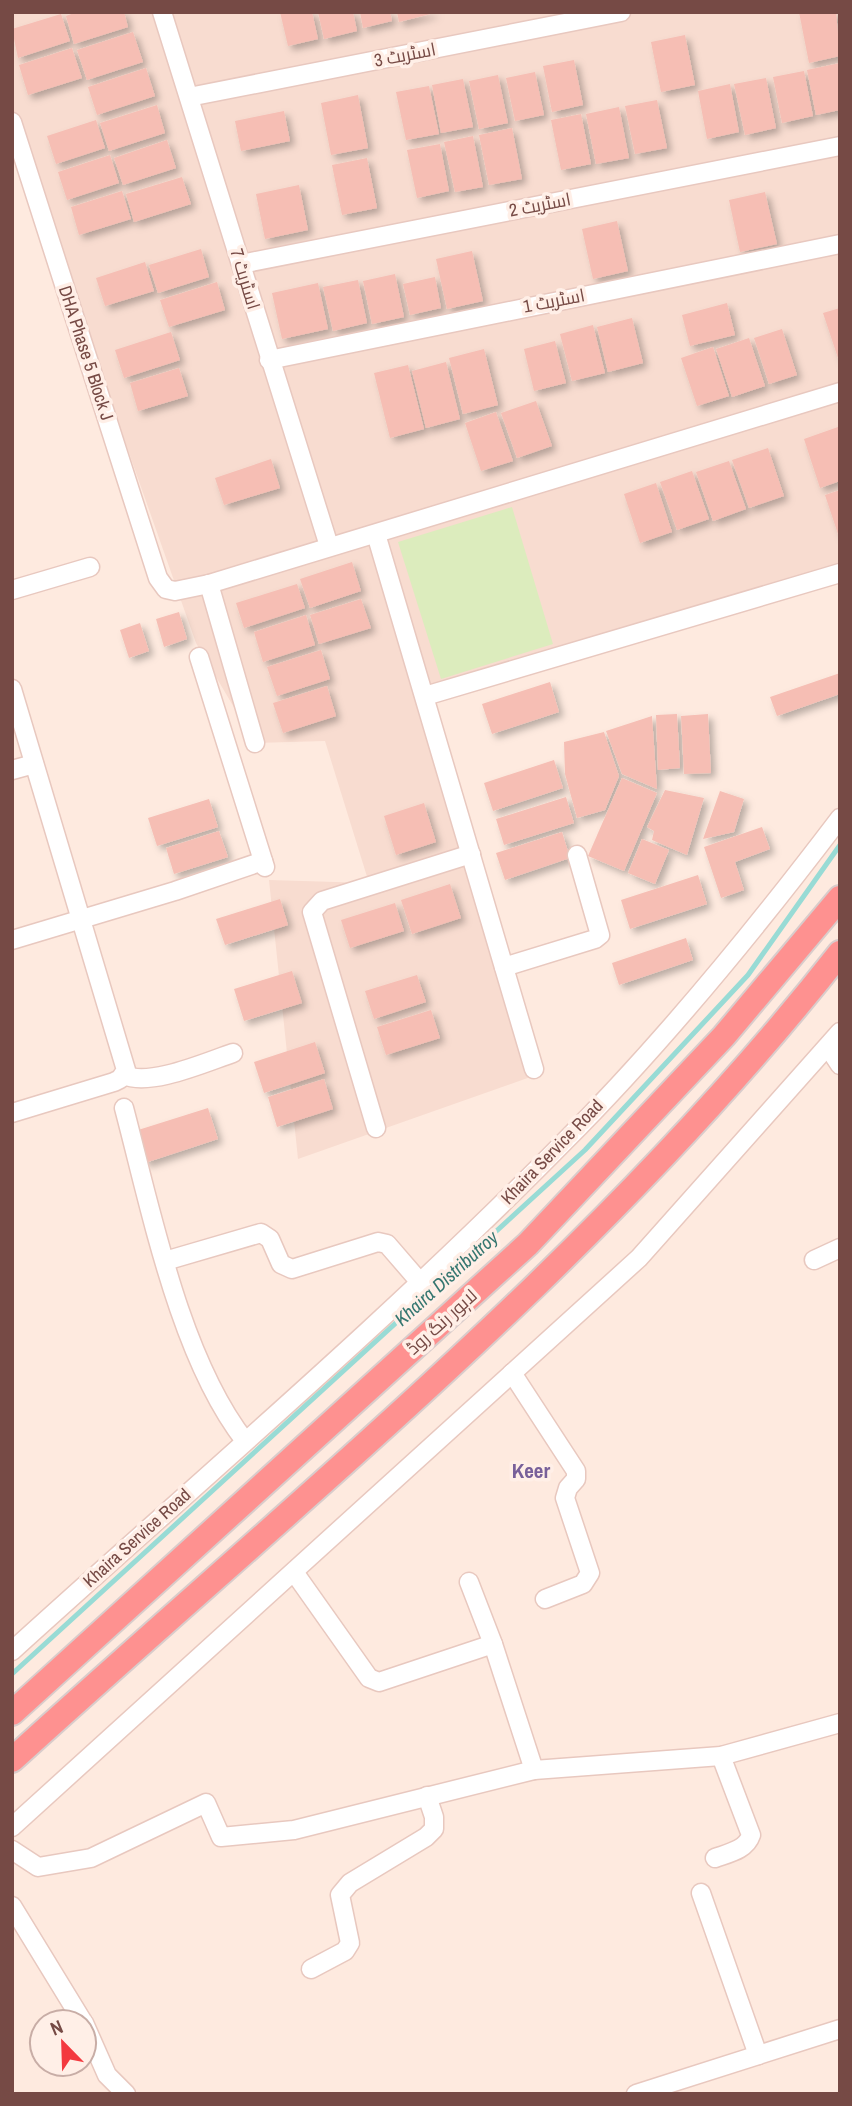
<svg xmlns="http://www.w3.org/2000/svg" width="852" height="2106" viewBox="0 0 852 2106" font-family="'Archivo Narrow',Cairo,sans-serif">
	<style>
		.residential { fill: #f8dcd0 }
		.green { fill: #dcecbd }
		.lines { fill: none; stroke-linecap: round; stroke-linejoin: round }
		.stream { stroke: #98dbd5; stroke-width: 5 }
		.building { fill: #f6beb4; filter: url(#shadow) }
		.minor-casing { stroke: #e8c8bf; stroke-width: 21 }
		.highway-casing { stroke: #d9cccb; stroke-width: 28 }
		.minor { stroke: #fff; stroke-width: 18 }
		.highway { stroke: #fe9190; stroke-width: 24 }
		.labels { text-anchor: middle; stroke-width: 7; stroke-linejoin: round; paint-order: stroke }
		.street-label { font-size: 18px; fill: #764a45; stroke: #ffefe7 }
		.water-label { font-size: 19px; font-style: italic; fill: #357670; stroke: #ffefe7 }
		.quarter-label { font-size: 21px; font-weight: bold; fill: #78609a; stroke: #ffefe7 }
	</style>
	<defs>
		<filter id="shadow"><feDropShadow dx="4.5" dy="4.5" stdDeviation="3.5" flood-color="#0004"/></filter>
	</defs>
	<rect width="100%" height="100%" fill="#feeadf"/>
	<polygon class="residential" points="12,12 840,12 840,576 425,696 536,1075 298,1159 269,880 369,883 325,741 255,743 196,643 18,138 12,138"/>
	<polygon class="green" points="512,507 553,644 441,679 398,542"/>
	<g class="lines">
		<polyline class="stream" points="12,1674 585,1150 748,975 840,845"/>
	</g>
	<g class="building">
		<polygon points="77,12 124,12 128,27 74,44 66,16"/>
		<polygon points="280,12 312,12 318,39 288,46"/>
		<polygon points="318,12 353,12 357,31 324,39"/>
		<polygon points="360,12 390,12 392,21 363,28"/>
		<polygon points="397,12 434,12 434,13 399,22"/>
		<polygon points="799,12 836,12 840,56 809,63"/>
		<polygon points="61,14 70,41 18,58 12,29"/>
		<polygon points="133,32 143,62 87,80 77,50"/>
		<polygon points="685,35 695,85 661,92 651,42"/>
		<polygon points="72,48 82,78 28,95 19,65"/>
		<polygon points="574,60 583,105 552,112 543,66"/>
		<polygon points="840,63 840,110 816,115 807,70"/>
		<polygon points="146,68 155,96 97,115 88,87"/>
		<polygon points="804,71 813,116 782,123 773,77"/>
		<polygon points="535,72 544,115 515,121 506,78"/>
		<polygon points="498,75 508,123 479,129 469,81"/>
		<polygon points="766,78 776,128 745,135 734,84"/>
		<polygon points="463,79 473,127 441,133 432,85"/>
		<polygon points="730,84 739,132 707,139 698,91"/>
		<polygon points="429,86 439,134 406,140 396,92"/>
		<polygon points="358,95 368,148 331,155 321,103"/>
		<polygon points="657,100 667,148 635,154 625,106"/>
		<polygon points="157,105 165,133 109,151 100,123"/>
		<polygon points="619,107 629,158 596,164 586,114"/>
		<polygon points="284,111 290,141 241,151 235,121"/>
		<polygon points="581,114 591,164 561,170 551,120"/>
		<polygon points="96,120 105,148 56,164 47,136"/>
		<polygon points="512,128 522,179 489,185 479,135"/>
		<polygon points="473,136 483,187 455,192 444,142"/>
		<polygon points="167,140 176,168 123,185 114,158"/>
		<polygon points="440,144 449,191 417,198 407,150"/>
		<polygon points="110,155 119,183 67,200 58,172"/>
		<polygon points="367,158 377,208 342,215 332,165"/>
		<polygon points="182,177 191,204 134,222 126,194"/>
		<polygon points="299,185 308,230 265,239 256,194"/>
		<polygon points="122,191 131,219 79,235 71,207"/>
		<polygon points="765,192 777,244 740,252 729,200"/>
		<polygon points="617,221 628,271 593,279 582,229"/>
		<polygon points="201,249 209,277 158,293 149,265"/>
		<polygon points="472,251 483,301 447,309 436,259"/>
		<polygon points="145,262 154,291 105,306 96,278"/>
		<polygon points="395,274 404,317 372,324 363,281"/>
		<polygon points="435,277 441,308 410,315 403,284"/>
		<polygon points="358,280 367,323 333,331 323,287"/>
		<polygon points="217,282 225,310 169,327 160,300"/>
		<polygon points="318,283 328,329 282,339 272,293"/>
		<polygon points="727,303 735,335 690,346 682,315"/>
		<polygon points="840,308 840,361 839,361 823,313"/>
		<polygon points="632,318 643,363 608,372 597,327"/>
		<polygon points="593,325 605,373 572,381 560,334"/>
		<polygon points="782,329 797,375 769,384 754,338"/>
		<polygon points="171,332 180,360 124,378 115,350"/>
		<polygon points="749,338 765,386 732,397 716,349"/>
		<polygon points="555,341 566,383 534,391 524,349"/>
		<polygon points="713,347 729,396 697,406 681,358"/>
		<polygon points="484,349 498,405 463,414 449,358"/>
		<polygon points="446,362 460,419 426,428 412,371"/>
		<polygon points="408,365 424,429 390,438 374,373"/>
		<polygon points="179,368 188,396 138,411 130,383"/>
		<polygon points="536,401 552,446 517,458 501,413"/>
		<polygon points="496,412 513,461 481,471 465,423"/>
		<polygon points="838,427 840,481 820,488 804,439"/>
		<polygon points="768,448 784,496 749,508 732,460"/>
		<polygon points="271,459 280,488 224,505 215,478"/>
		<polygon points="729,461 746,509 713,521 696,472"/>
		<polygon points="692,471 709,519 677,530 660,482"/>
		<polygon points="656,483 672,532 640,543 624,494"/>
		<polygon points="840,490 840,537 839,537 825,495"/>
		<polygon points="352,562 361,591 310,608 300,579"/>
		<polygon points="297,584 305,608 244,628 236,603"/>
		<polygon points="361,599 371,628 319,644 310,615"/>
		<polygon points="179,612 187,639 164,647 156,619"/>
		<polygon points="306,615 315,645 263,662 254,632"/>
		<polygon points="140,623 149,651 129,658 120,630"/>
		<polygon points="321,650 330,679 277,696 267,667"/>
		<polygon points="840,673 840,694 777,716 770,697"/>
		<polygon points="550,682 559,712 492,734 482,704"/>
		<polygon points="327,686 336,716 283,733 273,703"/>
		<polygon points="677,714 680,768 658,770 656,715"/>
		<polygon points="708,714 711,773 684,774 681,716"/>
		<polygon points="652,716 657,789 622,774 606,731"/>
		<polygon points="604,732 619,776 605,810 577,818 565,774 564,742"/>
		<polygon points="554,760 563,788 493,811 484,783"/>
		<polygon points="622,778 657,793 624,871 588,856"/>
		<polygon points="665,790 704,798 687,855 652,840 654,831 647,827"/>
		<polygon points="720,791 744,799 734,832 703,839"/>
		<polygon points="566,797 574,823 504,845 496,819"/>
		<polygon points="209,799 218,827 157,846 148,818"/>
		<polygon points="424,803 436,842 396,855 384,816"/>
		<polygon points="762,827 770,849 735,862 744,890 721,898 704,847"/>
		<polygon points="219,831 228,857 174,874 166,848"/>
		<polygon points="562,832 570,858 505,880 496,853"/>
		<polygon points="642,839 669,850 655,884 628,873"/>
		<polygon points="698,875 707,904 630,929 621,900"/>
		<polygon points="450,884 461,918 412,934 401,900"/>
		<polygon points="280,899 288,925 225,945 216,919"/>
		<polygon points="395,903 404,931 350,948 341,920"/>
		<polygon points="686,938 693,960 619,985 612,963"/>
		<polygon points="292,971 302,1003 244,1021 234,989"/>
		<polygon points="417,975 426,1002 374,1019 365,991"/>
		<polygon points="431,1010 440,1038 386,1055 377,1027"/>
		<polygon points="315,1042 325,1073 264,1093 254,1062"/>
		<polygon points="324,1079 333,1109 277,1127 268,1097"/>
		<polygon points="208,1108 218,1139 145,1163 135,1131"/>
	</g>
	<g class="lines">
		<g class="minor-casing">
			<g id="minor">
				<polyline points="162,12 329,546"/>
				<polyline points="189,97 621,12"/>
				<polyline points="12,122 158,578 166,589 175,591 209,584 840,392"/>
				<polyline points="241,264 840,146"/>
				<polyline points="269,360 840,244"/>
				<polyline points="376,534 534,1069"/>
				<polyline points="209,584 255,743"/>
				<polyline points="12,590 90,567"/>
				<polyline points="199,657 265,867"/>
				<polyline points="12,689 126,1070 120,1079 114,1082 12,1113"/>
				<polyline points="425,696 840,573"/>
				<polyline points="12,770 34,764"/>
				<polyline points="12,940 175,891 263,861"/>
				<polyline points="504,967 595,939 600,935 577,855"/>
				<polyline points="828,1047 840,1065"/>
				<path d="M124,1075C150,1087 206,1062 233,1053"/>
				<path d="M124,1108C151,1210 180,1358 245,1441"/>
				<polyline points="376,1128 312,912 322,901 471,854"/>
				<polyline points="814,1260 840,1248"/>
				<polyline points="165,1261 261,1233 270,1239 281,1264 292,1269 378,1242 387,1244 419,1281"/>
				<polyline points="512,1373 576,1471 576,1479 568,1488 565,1498 590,1573 583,1584 545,1599"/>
				<polyline points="294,1572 369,1678 379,1682 493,1644"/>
				<polyline points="469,1582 493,1644 534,1770"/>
				<path d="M12,1651C197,1483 389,1320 564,1142C664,1042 755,930 840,818"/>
				<polyline points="12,1827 639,1258 840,1032"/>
				<polyline points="12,1850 38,1867 91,1858 206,1803 221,1837 294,1830 534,1770 721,1756 840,1723"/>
				<path d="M715,1858C729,1853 746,1850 751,1835L721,1756"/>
				<polyline points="701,1893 758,2055"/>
				<polyline points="12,1906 83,2022"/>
				<polyline points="311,1969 345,1951 350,1943 340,1895 350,1883 426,1837 434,1829 434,1817 427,1796"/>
				<polyline points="84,2023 107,2075 126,2094"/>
				<polyline points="636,2094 840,2029"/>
			</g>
		</g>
		<g class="highway-casing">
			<g id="highway">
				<polyline points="12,1713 528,1244 724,1036 840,898"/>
				<path d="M12,1760C296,1501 602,1256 840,953"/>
			</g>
		</g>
		<use href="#minor" class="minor"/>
		<use href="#highway" class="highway"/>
	</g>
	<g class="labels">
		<g class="street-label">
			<text transform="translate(405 55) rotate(-11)" y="6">اسٹریٹ 3</text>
			<text transform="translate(540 205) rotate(-11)" y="6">اسٹریٹ 2</text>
			<text transform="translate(245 279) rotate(73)" y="6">اسٹریٹ 7</text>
			<text transform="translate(554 301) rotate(-11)" y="6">اسٹریٹ 1</text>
			<text transform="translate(86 353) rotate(72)" y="6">DHA Phase 5 Block J</text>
			<text transform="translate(552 1152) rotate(-46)" y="6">Khaira Service Road</text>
			<text transform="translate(442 1322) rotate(-42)" y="6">لاہور رنگ روڈ</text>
			<text transform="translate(137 1538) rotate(-42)" y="6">Khaira Service Road</text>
		</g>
		<g class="water-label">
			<text transform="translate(446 1278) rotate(-42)" y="7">Khaira Distributroy</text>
		</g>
		<g class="quarter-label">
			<text x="531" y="1478">Keer</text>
		</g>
	</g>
	<rect width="852" height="2106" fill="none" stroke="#764a45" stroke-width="28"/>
	<g transform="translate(63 2043) rotate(337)"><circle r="33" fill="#ffefe7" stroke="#c8ada6" stroke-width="2"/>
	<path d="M0-5L12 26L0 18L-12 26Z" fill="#f3393f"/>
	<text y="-10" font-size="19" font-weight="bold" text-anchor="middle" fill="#764a45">N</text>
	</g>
</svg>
